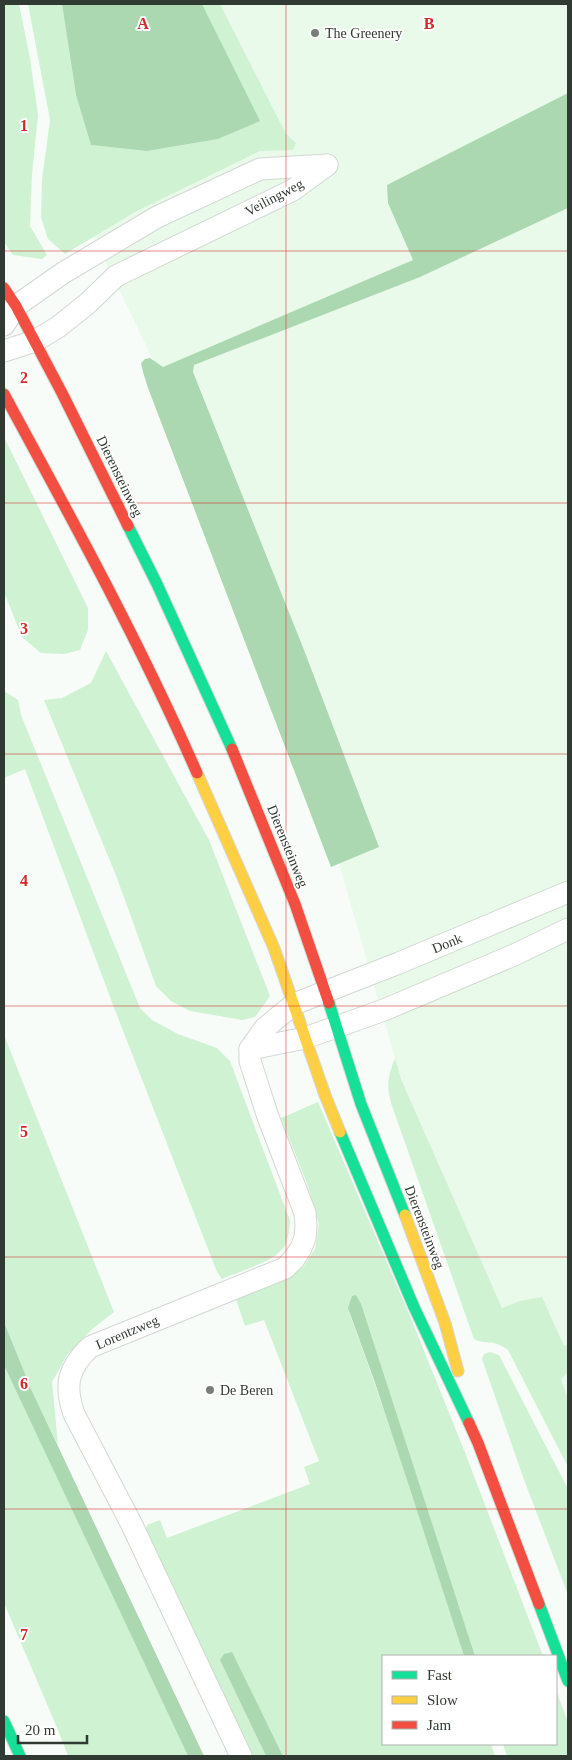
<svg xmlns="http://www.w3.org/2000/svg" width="572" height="1760" viewBox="0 0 572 1760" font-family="Georgia,serif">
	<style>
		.built { fill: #e9faea }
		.green { fill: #cef2d2 }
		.water { fill: #abd8b0 }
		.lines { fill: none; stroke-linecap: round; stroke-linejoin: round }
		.street-casing { stroke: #d2d8d3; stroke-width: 23 }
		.fast-casing { stroke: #d2d8d3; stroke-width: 13 }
		.slow-casing { stroke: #d2d8d3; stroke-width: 13 }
		.jam-casing { stroke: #d2d8d3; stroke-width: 13 }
		.street { stroke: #fefffe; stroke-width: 21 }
		.fast { stroke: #16e098; stroke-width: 11 }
		.slow { stroke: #ffcf43; stroke-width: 11 }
		.jam { stroke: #f24e42; stroke-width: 11 }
		.grid { fill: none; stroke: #d62828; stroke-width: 1; stroke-opacity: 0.55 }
		.poi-dot { fill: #777e77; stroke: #fff; stroke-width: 2 }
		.labels { text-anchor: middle; stroke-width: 4; stroke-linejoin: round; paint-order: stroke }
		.poi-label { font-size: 14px; fill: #313a32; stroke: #fff; text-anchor: start }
		.street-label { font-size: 14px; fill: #313a32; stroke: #fff }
		.grid-label { font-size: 16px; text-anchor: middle; font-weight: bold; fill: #d62828; stroke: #fff; stroke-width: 4; stroke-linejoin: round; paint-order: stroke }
	</style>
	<rect width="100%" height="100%" fill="#f8fcf8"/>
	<polygon class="built" points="57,4 568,4 568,1412 520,1301 502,1308 401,1079 330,833 166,387 86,221"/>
	<g class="green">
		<polygon points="4,4 19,4 30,58 38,115 32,174 30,226 47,255 42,259 13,255 4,242"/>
		<polygon points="28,4 62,4 76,95 91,145 147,151 218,139 259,121 202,4 220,4 286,134 296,143 293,150 260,151 135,212 65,254 48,239 41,217 42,180 50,120"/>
		<polygon points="4,437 88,608 88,630 80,650 64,654 41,653 22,637 4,592"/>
		<polygon points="106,651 209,840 270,996 255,1017 242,1020 190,1011 171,1001 156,986 117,878 44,700 62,698 91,683"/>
		<path d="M4,691L18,700L21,715L140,1008L152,1020L178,1034L217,1048L230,1061L290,1221C289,1230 289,1239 284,1247C274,1262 239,1271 222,1279L217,1272L113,1005L25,769L4,778Z"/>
		<polygon points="4,1035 114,1312 92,1329 67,1355 52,1382 58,1445 32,1391 4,1322"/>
		<path d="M395,1058L401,1079L502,1308L520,1301L542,1297L564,1346L568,1345V1372L561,1379L568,1400V1467L508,1350C492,1338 488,1346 474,1339L391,1103C386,1084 388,1077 395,1058Z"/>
		<path d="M318,1102L410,1316L464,1450L543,1656H475L394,1408L348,1309C390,1423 427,1540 464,1656H383V1744H491L495,1756H283L267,1723L220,1660L266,1756H252L146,1530L147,1525L160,1520L167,1538L310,1484L304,1467L319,1461L264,1320L245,1326L236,1299L288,1278L303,1267L315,1249L319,1224L308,1186L281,1118Z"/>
		<polygon points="490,1352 499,1355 568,1489 568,1595 523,1477 482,1359 484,1354"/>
		<polygon points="4,1365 20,1397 188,1756 68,1756 58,1730 4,1603"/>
		<polygon points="556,1690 568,1722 568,1756 507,1756 503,1744 556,1744"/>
	</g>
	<g class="water">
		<polygon points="62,4 202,4 260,121 218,139 147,151 91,145 76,95"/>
		<polygon points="568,93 568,208 420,277 194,365 193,372 304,650 379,847 331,867 148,388 143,372 141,363 145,359 150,358 163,367 413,260 388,203 387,185"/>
		<polygon points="356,1295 361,1304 475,1656 464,1656 410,1489 374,1380 348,1308 352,1296"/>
		<polygon points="4,1322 32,1391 204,1756 188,1756 4,1365"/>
		<polygon points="232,1652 283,1756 266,1756 220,1660 224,1654"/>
	</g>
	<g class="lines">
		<g class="street-casing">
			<g id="street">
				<polyline points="4,325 16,306 63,273 157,217 260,169 327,165"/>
				<polyline points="4,351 35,341 58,327 87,304 116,276 293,190 327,165"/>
				<polyline points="250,1049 305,1038 384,1010 514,955 568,929"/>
				<path d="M241,1756L131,1523L74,1414C64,1385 68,1368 90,1347L285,1268L294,1259L301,1248L305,1238L306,1226L305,1213L268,1117L250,1061V1049L265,1028L294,1004L399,963L568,892"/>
			</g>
		</g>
		<g class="fast-casing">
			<g id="fast">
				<polyline points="128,526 157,584 232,749"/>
				<polyline points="329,1003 361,1104 405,1215"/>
				<polyline points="340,1132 414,1307 469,1423"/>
				<polyline points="539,1604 568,1681"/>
				<polyline points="4,1721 20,1756"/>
			</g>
		</g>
		<g class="slow-casing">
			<g id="slow">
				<polyline points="197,773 274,948 325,1095 340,1132"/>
				<polyline points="405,1215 445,1323 458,1371"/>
			</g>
		</g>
		<g class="jam-casing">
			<g id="jam">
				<polyline points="4,288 16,306 62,393 128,526"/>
				<path d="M4,394C72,519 140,643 197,773"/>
				<polyline points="232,749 295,904 329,1003"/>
				<polyline points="469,1423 478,1443 539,1604"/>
			</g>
		</g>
		<use href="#street" class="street"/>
		<use href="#fast" class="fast"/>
		<use href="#slow" class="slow"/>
		<use href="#jam" class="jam"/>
	</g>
	<path class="grid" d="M286,4V1756M4,251H568M4,503H568M4,754H568M4,1006H568M4,1257H568M4,1509H568"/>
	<g class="poi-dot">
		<circle cx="315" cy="33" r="5"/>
		<circle cx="210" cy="1390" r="5"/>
	</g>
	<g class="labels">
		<g class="poi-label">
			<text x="325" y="38">The Greenery</text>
			<text x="220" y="1395">De Beren</text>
		</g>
		<g class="street-label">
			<text transform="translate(274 197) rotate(-28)" y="5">Veilingweg</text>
			<text transform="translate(120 476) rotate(64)" y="5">Dierensteinweg</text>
			<text transform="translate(288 846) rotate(68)" y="5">Dierensteinweg</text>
			<text transform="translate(447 943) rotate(-22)" y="5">Donk</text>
			<text transform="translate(425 1227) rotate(69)" y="5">Dierensteinweg</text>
			<text transform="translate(127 1332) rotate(-23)" y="5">Lorentzweg</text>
		</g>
	</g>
	<g class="grid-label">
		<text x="143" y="29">A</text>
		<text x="429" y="29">B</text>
		<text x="24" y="131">1</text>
		<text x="24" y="383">2</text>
		<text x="24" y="634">3</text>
		<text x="24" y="886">4</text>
		<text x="24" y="1137">5</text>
		<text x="24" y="1389">6</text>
		<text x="24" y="1640">7</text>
	</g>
	<rect width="572" height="1760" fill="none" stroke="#313a32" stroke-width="10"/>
	<rect x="382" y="1655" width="175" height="90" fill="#ffffff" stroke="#adb0ad"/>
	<rect x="392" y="1671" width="25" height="8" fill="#16e098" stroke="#adb0ad"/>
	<text x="427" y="1680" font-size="15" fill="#313a32">Fast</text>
	<rect x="392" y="1696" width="25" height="8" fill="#ffcf43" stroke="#adb0ad"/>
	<text x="427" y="1705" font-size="15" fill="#313a32">Slow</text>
	<rect x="392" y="1721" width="25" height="8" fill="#f24e42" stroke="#adb0ad"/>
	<text x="427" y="1730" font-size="15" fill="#313a32">Jam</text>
	<path d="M18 1735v8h69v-8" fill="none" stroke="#313a32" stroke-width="2.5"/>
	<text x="25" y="1735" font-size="15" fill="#313a32" stroke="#ffffff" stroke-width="4" paint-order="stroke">20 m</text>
</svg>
